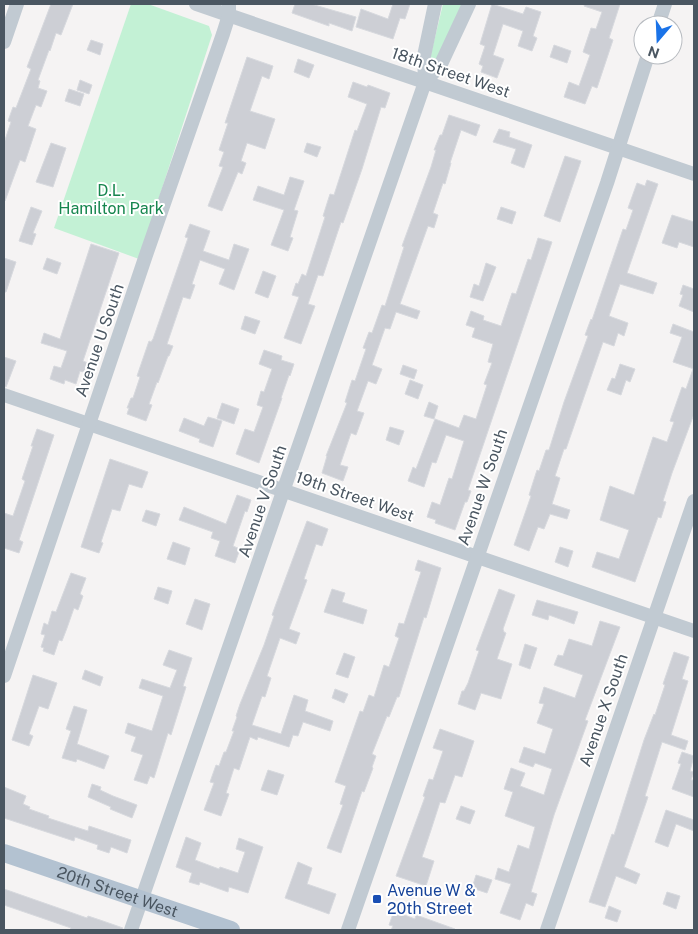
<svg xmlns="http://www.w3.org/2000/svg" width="698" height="934" viewBox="0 0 698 934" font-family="'Public Sans',sans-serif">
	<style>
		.green { fill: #c3f1d5 }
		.building { fill: #cdcfd5; stroke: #d7d9de }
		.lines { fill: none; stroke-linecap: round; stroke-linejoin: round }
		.minor { stroke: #c1cad2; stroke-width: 14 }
		.major { stroke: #b3c2d1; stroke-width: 18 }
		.transit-dot { fill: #1a4fb4; stroke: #fff; stroke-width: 2 }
		.labels { text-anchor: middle; stroke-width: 4; stroke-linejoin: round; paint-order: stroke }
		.street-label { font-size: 16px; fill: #4a5661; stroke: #fff }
		.park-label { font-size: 16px; fill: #17864f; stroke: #fff }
		.transit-label { font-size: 16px; fill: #164399; stroke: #fff; text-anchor: start }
	</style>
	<rect width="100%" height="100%" fill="#f5f3f3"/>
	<g class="green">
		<polygon points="131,4 148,4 209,26 212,35 139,259 54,228"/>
		<polygon points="443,4 462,4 436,61 433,62 430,58"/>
	</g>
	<g class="building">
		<polygon points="51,4 73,4 61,35 56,33 50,51 49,50 38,80 40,81 38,88 47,91 41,107 36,105 28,126 36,129 25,162 20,160 5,201 4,201 4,143 11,122 8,121 13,107 16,108 31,69 27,67"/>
		<polygon points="295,4 311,4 356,17 352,31 329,23 329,26 292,13"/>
		<polygon points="393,4 410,4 405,19 400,18 393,39 356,27 361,9 388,19"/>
		<polygon points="492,4 523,14 526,7 541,12 533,36 537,38 532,51 518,46 523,31 503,24 493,55 504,59 497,78 481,72 483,66 479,64 485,46 480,44"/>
		<polygon points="585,4 620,4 609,38 613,40 597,88 592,86 585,104 564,97 569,82 579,86 590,55 583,52 591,28 596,29 602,12 584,6"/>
		<polygon points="91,40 103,44 100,55 87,50"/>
		<polygon points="554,45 571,51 567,63 550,57"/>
		<polygon points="247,57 273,66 269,79 262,76 250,111 275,119 265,149 247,143 241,161 246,163 242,174 238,172 222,211 208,206 223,167 219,166 224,152 219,150 228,123 225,123"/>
		<polygon points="298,59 314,65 309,78 294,72"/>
		<polygon points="80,80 92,85 89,94 77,90"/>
		<polygon points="353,82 367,87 368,85 390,93 385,108 381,107 362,169 343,223 341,222 323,276 318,275 308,304 315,306 301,344 284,338 299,297 292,295 296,283 298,284 302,274 306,276 325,217 323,216 330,194 334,195 355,130 357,131 367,104 348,97"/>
		<polygon points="69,89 84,94 80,106 65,101"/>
		<polygon points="449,115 480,125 476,136 461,130 450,163 451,163 445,184 443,183 433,213 438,215 434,228 428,226 400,304 420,311 417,319 396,312 390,329 385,328 372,365 382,369 376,384 368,381 357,411 364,413 356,435 351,433 340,465 348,467 343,481 322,473 327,456 326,456 347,403 345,402 352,380 355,381 366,349 363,348 369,332 372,333 382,305 385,306 404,247 402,246 431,167 436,150 434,150 440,135 442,135"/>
		<polygon points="499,129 510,132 509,137 532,145 524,168 511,163 516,149 493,142"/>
		<polygon points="51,143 66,148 53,187 36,182"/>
		<polygon points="307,143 321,147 317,157 304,152"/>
		<polygon points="565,156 581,161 560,222 544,216"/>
		<polygon points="290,177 304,181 294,210 298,211 290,237 293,238 288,251 271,245 284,210 253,200 258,186 284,195"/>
		<polygon points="647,180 658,184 627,273 657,283 653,294 620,284 609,316 628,323 624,336 618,333 614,346 603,342 566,449 564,449 555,476 560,478 552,504 570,510 567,519 550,514 544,529 538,527 529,551 514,545 531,496 529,495 537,470 539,471 546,450 549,450 564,402 588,336 585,335 591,319 592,320 623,229 626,230 633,210 628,208 637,183 645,186"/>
		<polygon points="31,207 42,211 33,233 36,234 32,245 19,241"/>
		<polygon points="501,207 516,212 512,224 497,219"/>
		<polygon points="672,215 694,222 694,247 679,242 677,248 662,243"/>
		<polygon points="190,224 210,231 203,251 229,260 234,244 249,249 234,290 219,284 225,269 200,260 192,284 195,285 190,299 183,297 167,344 173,346 169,356 168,356 158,383 157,382 149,404 152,405 146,421 127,414 129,408 127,408 131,398 133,398 140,377 137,376 149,341 151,342 153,339 188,238 185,237"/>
		<polygon points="538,238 552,242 468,490 471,491 467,502 465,502 455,530 435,523 436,520 427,517 432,502 440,505 449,478 452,479 464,441 446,435 436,463 432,462 424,487 408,481 413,467 416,469 435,419 459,428 464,415 476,419 487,385 484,384 492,363 488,362 493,344 472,337 475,328 466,325 471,311 484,316 483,320 501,326 512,293 516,294 528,259 531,260"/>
		<polygon points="91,244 119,253 83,361 88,363 84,372 80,371 76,384 65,380 64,384 50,379 54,366 61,368 67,351 41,343 44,333 60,339"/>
		<polygon points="4,258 16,262 6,292 4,292"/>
		<polygon points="47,258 61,263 57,274 43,269"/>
		<polygon points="486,263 496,267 483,301 470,297 474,284 479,286"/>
		<polygon points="263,271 276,276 268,298 255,293"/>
		<polygon points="683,285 694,289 694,312 679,306 683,295 680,294"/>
		<polygon points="245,316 260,321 255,334 241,329"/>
		<polygon points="673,324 694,332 694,369 673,362 682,337 670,333"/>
		<polygon points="264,350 282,356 281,360 294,364 290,376 289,375 281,398 282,398 259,463 236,454 245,429 254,432 263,407 257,405 261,391 264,392 272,369 259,364"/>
		<polygon points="4,357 16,361 6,387 4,386"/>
		<polygon points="620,364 635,369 630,382 626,380 621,395 607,390 612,378 615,379"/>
		<polygon points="403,365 417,370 414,379 400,374"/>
		<polygon points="693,369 694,369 694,414 672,473 663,501 666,502 661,518 658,517 635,582 592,567 597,552 619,559 629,530 600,520 610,486 634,495 653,437 667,442 674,422 670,421 682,387 686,389"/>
		<polygon points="410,380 423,385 418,399 405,394"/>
		<polygon points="429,402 438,406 434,419 424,416"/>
		<polygon points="222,403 239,409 234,424 217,418"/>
		<polygon points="208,417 222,421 213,447 199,442 200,439 179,431 184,418 204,426"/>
		<polygon points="390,427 404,431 399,445 386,440"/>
		<polygon points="37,429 54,435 19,540 23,542 19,553 4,548 4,513 13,516 25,481 22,479 33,446 31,446"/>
		<polygon points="110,459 148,472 142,488 129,484 120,511 112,509 101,542 103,543 99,553 81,547"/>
		<polygon points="237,495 251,500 247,512 245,511 233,546 240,549 235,563 215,556 220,541 211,538 213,532 179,520 184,507 226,524"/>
		<polygon points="146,510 160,514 156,526 142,521"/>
		<polygon points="307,521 328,529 322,546 316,544 304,579 307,580 289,629 300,633 296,644 280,638 267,676 271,678 265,697 262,696 252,725 281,734 294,695 308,700 305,711 333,721 330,731 303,722 298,736 293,735 289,747 258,737 257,740 250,737 239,770 234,768 226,793 229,794 221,816 204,810 214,783 210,782 216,765 219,766 224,752 226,752 234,731 232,731 237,717 236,716 240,704 264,645 274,616 272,615 276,604"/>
		<polygon points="173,542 190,548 185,565 167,559"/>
		<polygon points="560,547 573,551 568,567 555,562"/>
		<polygon points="418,560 441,568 426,618 424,617 399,697 397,697 389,717 387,716 372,754 376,756 372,767 373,768 364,792 362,791 341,853 327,848 343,805 340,804 346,786 335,782 360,711 363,712 369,695 374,697 384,665 389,667 399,638 395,636 399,623 404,624 421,572 415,570"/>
		<polygon points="71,573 86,578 80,594 83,596 78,610 74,608 67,628 62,641 59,640 54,655 43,651 44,648 41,647 45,635 41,634 44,623 48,625 52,611 56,612"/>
		<polygon points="158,587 172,591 168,604 154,599"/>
		<polygon points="332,589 345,593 342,602 367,610 363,624 324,612"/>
		<polygon points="499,589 515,595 503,629 504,632 506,633 497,659 512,664 501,699 481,693 475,710 458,704 462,691 464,691 468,683 479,651 476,650"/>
		<polygon points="195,599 210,604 202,630 186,624"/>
		<polygon points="537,600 578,612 574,624 549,615 548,620 532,615"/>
		<polygon points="600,621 620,627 585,720 588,721 554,815 531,892 537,894 533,906 526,903 520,920 500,913 511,884 495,879 498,868 509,872 518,845 529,849 535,827 505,816 513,792 504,789 511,768 525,773 520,786 544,795 552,769 535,763 533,767 519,762 524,747 545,754 553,729 537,723 544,704 539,703 544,687 575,698 583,675 554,665 558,655 563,656 569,639 592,646"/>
		<polygon points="525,644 537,648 530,669 519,665"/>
		<polygon points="169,650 192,658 183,686 186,687 171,735 168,733 154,778 150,776 147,784 134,780 143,755 131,751 136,737 125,733 128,723 152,731 163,696 139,688 142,679 170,688 177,670 163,665"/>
		<polygon points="674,652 689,657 682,679 688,681 671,735 688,741 685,750 662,742 645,796 648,797 624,867 640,874 636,884 616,876 605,907 589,902 612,834 614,835 644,740 654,714 655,715 665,685 663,684"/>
		<polygon points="344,653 355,657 348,678 336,674"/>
		<polygon points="85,670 103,677 100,686 82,679"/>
		<polygon points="33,675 57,683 48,709 39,706 29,734 33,736 29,746 12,740"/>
		<polygon points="335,689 348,694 344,703 332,698"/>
		<polygon points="74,706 87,710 77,744 109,756 104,769 77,759 76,762 62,758 71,731 66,729"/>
		<polygon points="440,729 474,741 462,777 455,775 445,803 440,802 431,830 422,857 434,861 426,886 396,876 425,797 423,796 429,779 433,780 443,751 433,748"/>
		<polygon points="682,752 694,756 690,771 694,772 691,780 694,780 694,797 672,789 681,764 678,763"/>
		<polygon points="268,770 284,775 277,795 261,790"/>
		<polygon points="92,784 101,787 100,790 113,796 137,805 132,818 110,809 111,807 88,797"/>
		<polygon points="4,787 26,796 23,804 30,807 29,809 49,816 48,818 88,831 89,826 131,840 127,853 111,847 109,853 97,849 98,845 75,837 74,841 4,818"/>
		<polygon points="461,806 475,811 470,824 456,819"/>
		<polygon points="666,810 694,820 694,831 676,824 668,847 655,842"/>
		<polygon points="186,837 201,843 195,860 219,869 220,867 238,873 245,852 236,849 239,838 263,847 248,893 229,887 228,892 200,882 199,885 189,882 192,873 176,867"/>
		<polygon points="298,862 312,868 307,884 336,894 329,914 285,898"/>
		<polygon points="476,875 492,880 487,893 472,888"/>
		<polygon points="4,889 87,918 88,916 100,920 123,928 122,930 70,930 71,928 4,905"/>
		<polygon points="667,892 680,896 676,909 663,904"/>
		<polygon points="609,906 621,911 617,922 605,918"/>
		<polygon points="394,911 415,919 416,915 455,929 455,930 391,930 393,926 389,925"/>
	</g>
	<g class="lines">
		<g class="minor">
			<polyline points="196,4 694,174"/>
			<polyline points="658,25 665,4"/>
			<polyline points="4,42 17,4"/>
			<polyline points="425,82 424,56 435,4"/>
			<polyline points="4,395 694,631"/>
			<polyline points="4,676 146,255 223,34 229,15 229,4"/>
			<polyline points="131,930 425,82 441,64 469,4"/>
			<polyline points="348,930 607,183 648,55"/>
			<polyline points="547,930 694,501"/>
		</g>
		<path class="major" id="s1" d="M4,853L231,930"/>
	</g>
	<rect class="transit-dot" x="372" y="894" width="10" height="10" rx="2.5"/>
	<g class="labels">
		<g class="street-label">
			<text transform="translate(451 72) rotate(19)" y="6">18th Street West</text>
			<text transform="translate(99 340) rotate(-71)" y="6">Avenue U South</text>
			<text transform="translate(482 487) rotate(-71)" y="6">Avenue W South</text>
			<text transform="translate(355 496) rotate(19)" y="6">19th Street West</text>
			<text transform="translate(262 501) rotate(-71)" y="6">Avenue V South</text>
			<text transform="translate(603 710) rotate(-71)" y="6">Avenue X South</text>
			<text dy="6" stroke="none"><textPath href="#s1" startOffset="120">20th Street West</textPath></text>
		</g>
		<g class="park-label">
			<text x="111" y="196">D.L.<tspan x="111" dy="18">Hamilton Park</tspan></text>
		</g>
		<g class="transit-label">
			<text x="387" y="896">Avenue W &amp;<tspan x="387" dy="18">20th Street</tspan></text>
		</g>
	</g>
	<rect width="698" height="934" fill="none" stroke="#4a5661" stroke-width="10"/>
	<g transform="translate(658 40) rotate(199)"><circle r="24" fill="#ffffff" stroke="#b7bbc0"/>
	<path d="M0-4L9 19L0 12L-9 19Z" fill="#1a73e8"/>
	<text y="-8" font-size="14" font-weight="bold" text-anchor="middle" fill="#4a5661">N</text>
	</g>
</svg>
